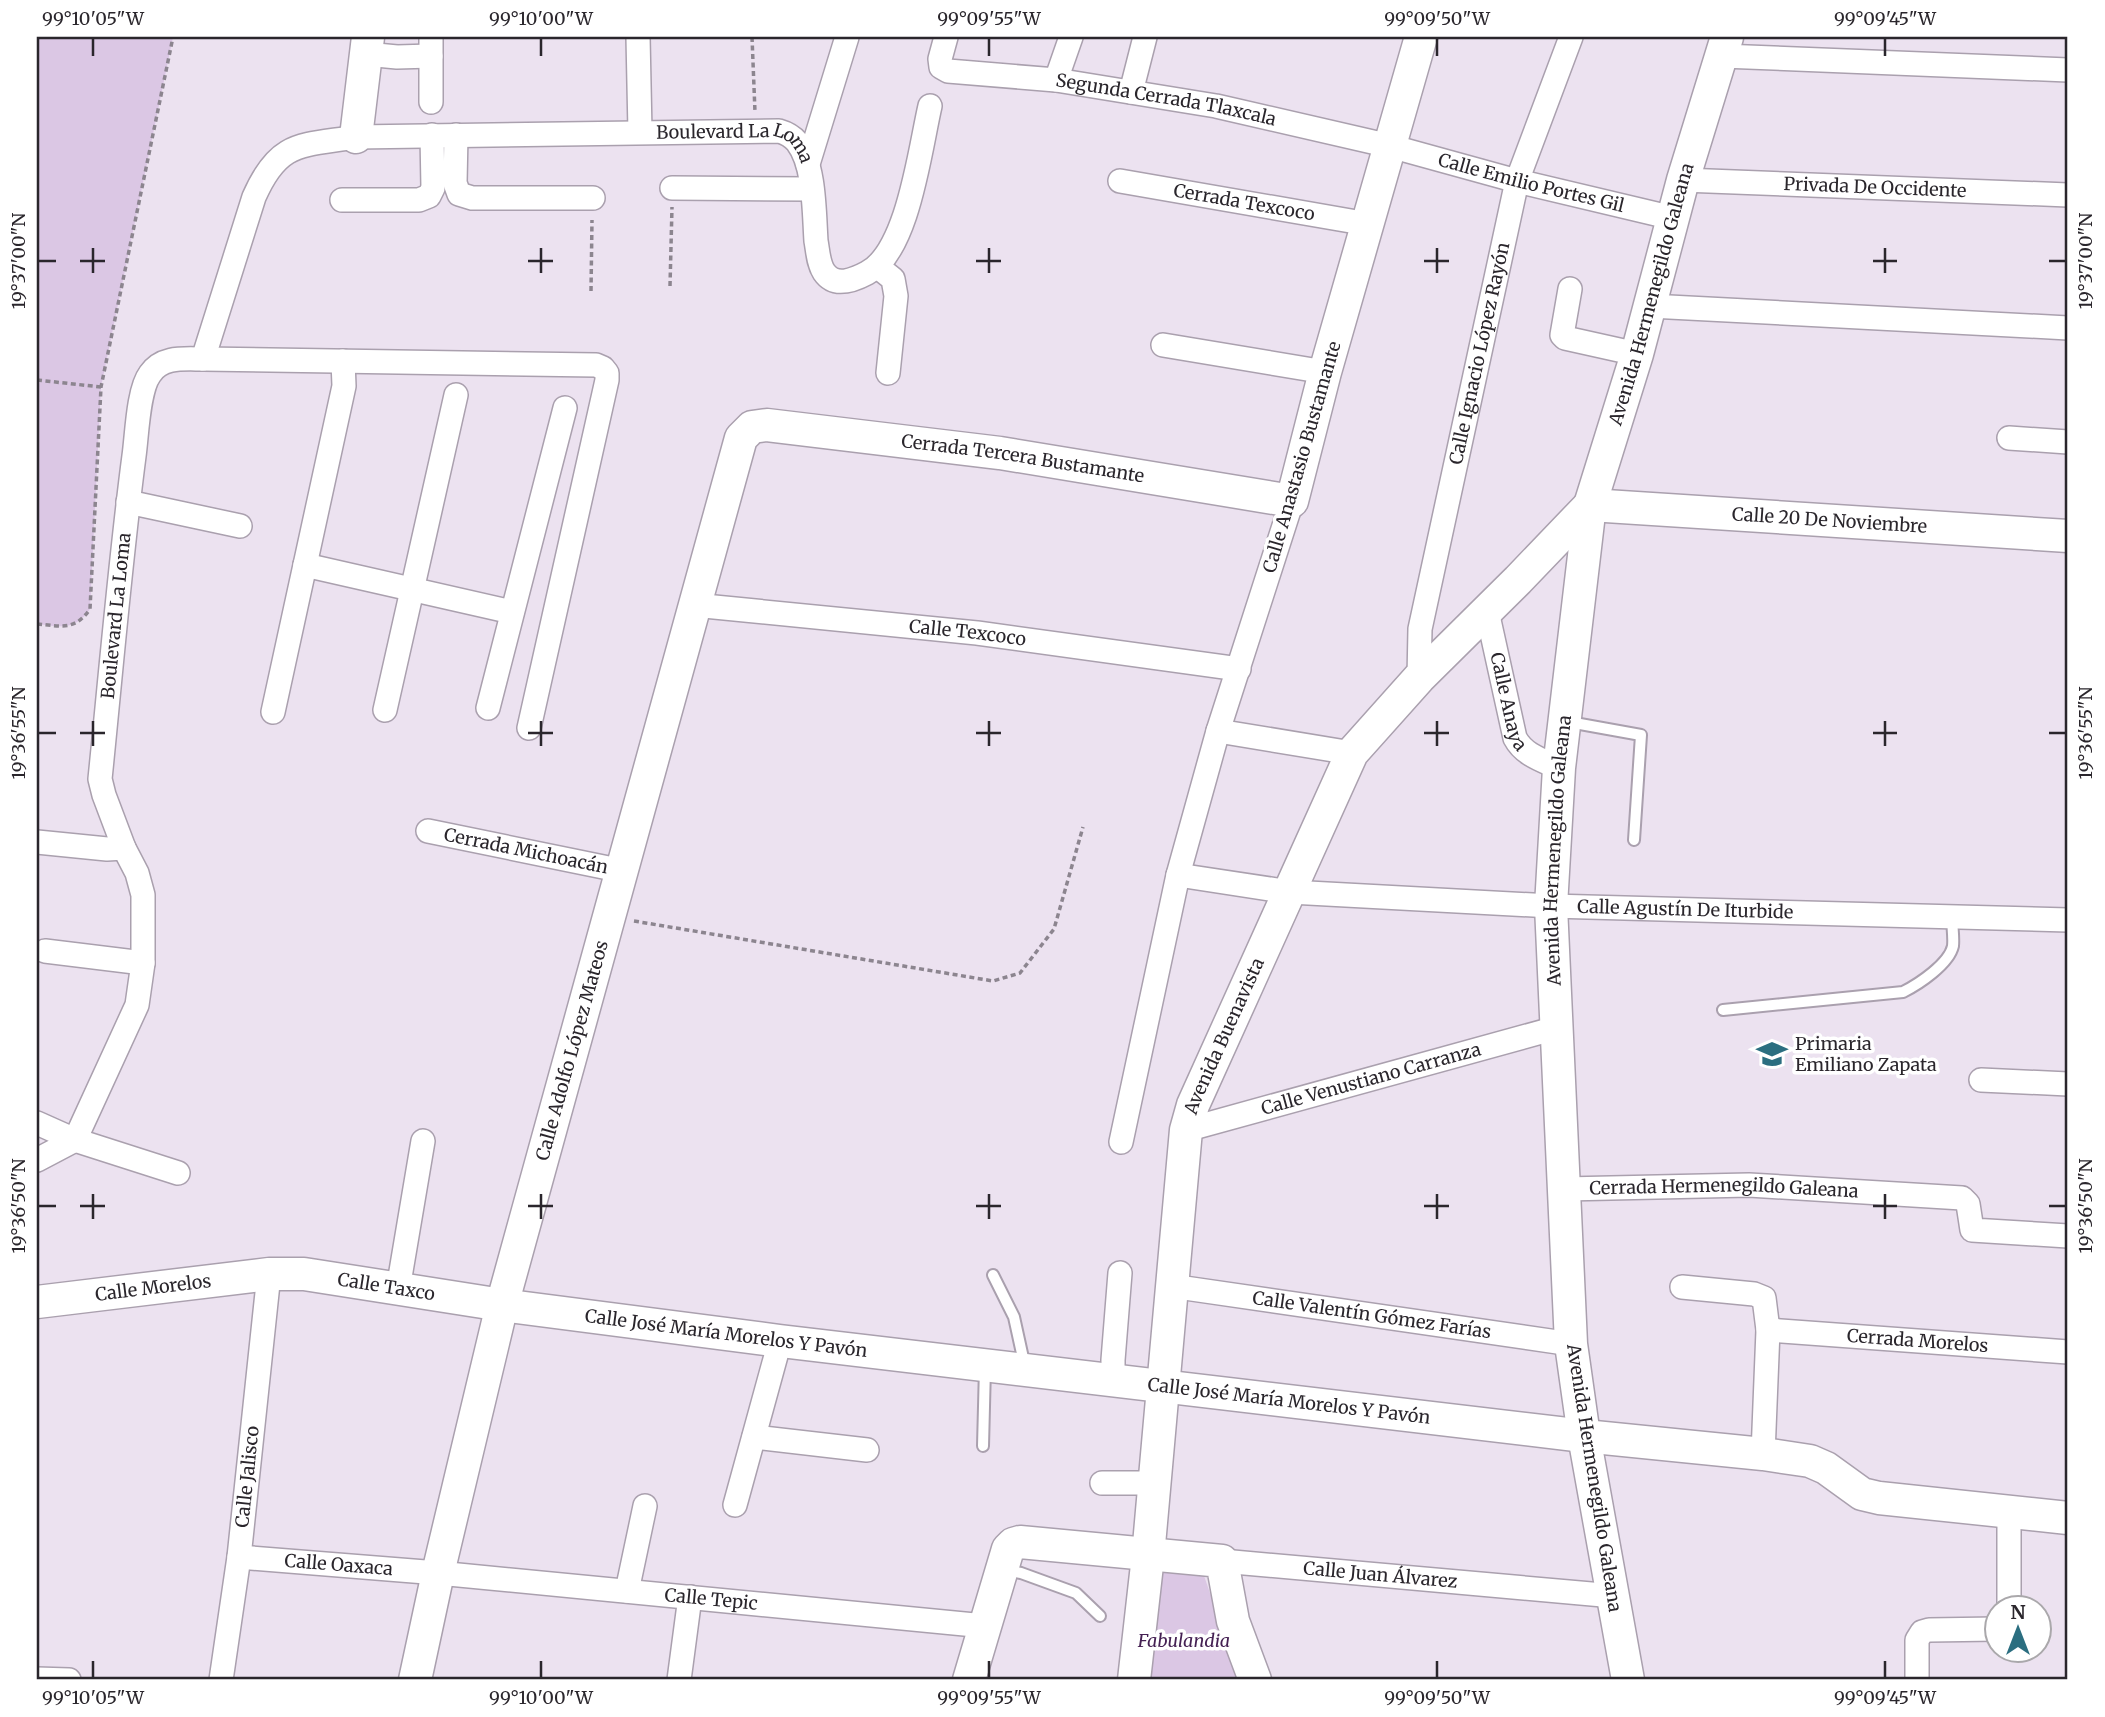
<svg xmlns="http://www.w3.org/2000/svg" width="2105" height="1717" viewBox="0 0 2105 1717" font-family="Merriweather,serif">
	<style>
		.green { fill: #dbc7e4 }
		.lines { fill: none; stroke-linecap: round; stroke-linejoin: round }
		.lane-casing { stroke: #aaa0ae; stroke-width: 14 }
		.street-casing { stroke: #aaa0ae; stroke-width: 26 }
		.secondary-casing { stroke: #aaa0ae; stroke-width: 35 }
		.path { stroke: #8c858f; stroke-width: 3.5; stroke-dasharray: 5 3.5; stroke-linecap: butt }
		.lane { stroke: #fff; stroke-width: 10 }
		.street { stroke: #fff; stroke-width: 23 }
		.secondary { stroke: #fff; stroke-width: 32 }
		.ticks { fill: none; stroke: #2a262c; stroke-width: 2.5 }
		.labels { text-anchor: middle; stroke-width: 7; stroke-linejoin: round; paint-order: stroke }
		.street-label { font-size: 18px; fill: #2a262c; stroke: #fff }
		.poi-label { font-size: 18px; fill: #2a262c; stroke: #fff; text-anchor: start }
		.park-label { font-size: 18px; font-style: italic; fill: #452153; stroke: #fff }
		.neatline { fill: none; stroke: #2a262c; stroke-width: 2.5 }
		.ticks-label { font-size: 18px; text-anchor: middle; fill: #2a262c }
	</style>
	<rect width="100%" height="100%" fill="#ece2f0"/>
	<g class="green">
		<path d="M37,37H173L101,387L90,609C75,631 61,627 37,624Z"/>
		<polygon points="1152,1562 1201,1567 1240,1680 1141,1680"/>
	</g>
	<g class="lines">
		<g class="lane-casing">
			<g id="lane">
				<polyline points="1569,722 1641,735 1634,840"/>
				<path d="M1723,1010L1903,992C1919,984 1949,964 1953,946C1954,937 1952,926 1952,917"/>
				<polyline points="993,1275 1014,1317 1025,1367"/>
				<polyline points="983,1446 985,1367"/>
				<polyline points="1005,1570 1021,1573 1076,1593 1100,1616"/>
			</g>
		</g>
		<g class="street-casing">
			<g id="street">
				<polyline points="431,37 431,102"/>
				<polyline points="638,37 640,132"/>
				<path id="s1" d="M946,37L940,59L941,67L948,71L1056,80L1216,106L1390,146L1517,181L1673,218"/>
				<polyline points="366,54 397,57 431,56"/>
				<polyline points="1722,56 2068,70"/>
				<polyline points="1056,80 1071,37"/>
				<polyline points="1131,92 1145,37"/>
				<polyline points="456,135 455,183 459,194 472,198 593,198"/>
				<polyline points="808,164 847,37"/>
				<path id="s2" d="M1683,180L2068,195"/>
				<path id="s3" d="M1120,181L1368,224"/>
				<polyline points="672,188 811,189"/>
				<polyline points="342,200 419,200 429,196 433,188 432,135"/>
				<polyline points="878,267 893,279 896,296 888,373"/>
				<polyline points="1570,289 1562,335 1565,338 1637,354"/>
				<polyline points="1650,306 2068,328"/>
				<polyline points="1163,345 1325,372"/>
				<path id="s4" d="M203,359L254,197C279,140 301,146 356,137L779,131C786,133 792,136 797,142C815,165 814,212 816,241C818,251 818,263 824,272C835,288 854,280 867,273C908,252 920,149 930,106"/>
				<polyline points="2009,438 2068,442"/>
				<polyline points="128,502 240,526"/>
				<polyline points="305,565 512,612"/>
				<path id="s5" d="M694,605L977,633L1239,669"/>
				<path id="s6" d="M1487,611L1515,738C1524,755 1542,760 1559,768"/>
				<path id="s7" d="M1419,678L1420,629L1517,181L1571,37"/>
				<polyline points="488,708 565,408"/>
				<polyline points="385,710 456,395"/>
				<polyline points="273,712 344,386 343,361"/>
				<polyline points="1218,731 1352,753"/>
				<path id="s8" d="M428,831L623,871"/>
				<polyline points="37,842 107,849 124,848"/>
				<path id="s9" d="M1178,875L1290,892L1551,906L2068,920"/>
				<polyline points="45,951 143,963"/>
				<polyline points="1981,1080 2068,1084"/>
				<polyline points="37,1123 75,1140 178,1173"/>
				<path id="s10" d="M1186,1130L1556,1028"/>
				<polyline points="1121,1142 1178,875 1218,731 1292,501"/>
				<path id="s11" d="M37,1160L75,1140L137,1005L143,963V895L137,873L124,848L104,795L100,779C111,671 120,563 134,456C137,435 138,390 150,374C162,356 184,359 203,359L596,365L603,368L607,373V380L529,728"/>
				<path id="s12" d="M1565,1189L1749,1185L1962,1198L1968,1204L1972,1230L2068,1236"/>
				<path id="s13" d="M1171,1286L1571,1344"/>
				<polyline points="1682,1287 1754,1294 1764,1298 1768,1330 1763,1454"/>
				<polyline points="398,1289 423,1141"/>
				<path id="s14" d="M1768,1330L2068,1352"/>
				<polyline points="1113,1380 1113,1360 1120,1273"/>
				<polyline points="754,1437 867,1450"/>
				<polyline points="1102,1483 1154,1483"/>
				<polyline points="735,1505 780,1341"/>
				<path id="s15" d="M239,1557L438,1573L985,1626"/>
				<path id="s16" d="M1222,1561L1614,1596"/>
				<polyline points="627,1591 645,1506"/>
				<polyline points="2009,1608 2009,1513"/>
				<polyline points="37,1679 69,1680"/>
				<path id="s17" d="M221,1680L239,1557L269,1274"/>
				<polyline points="679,1680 690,1597"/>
				<polyline points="1917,1680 1917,1640 1922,1632 1929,1630 1996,1629"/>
			</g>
		</g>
		<g class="secondary-casing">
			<g id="secondary">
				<polyline points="356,137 368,37"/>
				<path id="s18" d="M1590,505L2068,536"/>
				<path id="s19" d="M37,1302L269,1274H304L502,1305L780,1341L1584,1436L1763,1454L1810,1461L1826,1468L1862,1494L1879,1498L2068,1518"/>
				<path id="s20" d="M415,1680L438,1573L502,1305L741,438L752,427L767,425L1000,453L1292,501L1325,372L1421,37"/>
				<polyline points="969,1680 1008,1549 1013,1544 1020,1542 1222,1561 1233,1621 1255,1680"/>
				<path id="s21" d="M1134,1680L1148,1556L1186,1130L1193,1105L1352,753L1419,678L1518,580L1590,505"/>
				<path id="s22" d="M1628,1680L1584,1436L1571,1344L1551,906L1559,768L1590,505L1637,354L1683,180L1727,37"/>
			</g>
		</g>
		<g class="path">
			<polyline points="752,37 755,112"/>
			<polyline points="670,286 672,207"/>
			<polyline points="591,291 592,220"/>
			<polyline points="37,380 101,387"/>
			<path d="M37,624C61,626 75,631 90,609L101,387L173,37H171"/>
			<polyline points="634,921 993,981 1020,973 1054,929 1083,827"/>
		</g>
		<use href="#lane" class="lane"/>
		<use href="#street" class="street"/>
		<use href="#secondary" class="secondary"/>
	</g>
	<path class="ticks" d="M93,38V56M541,38V56M989,38V56M1437,38V56M1885,38V56M93,248V273M541,248V273M989,248V273M1437,248V273M1885,248V273M38,261H56M80,261H105M528,261H553M976,261H1001M1424,261H1449M1873,261H1897M2049,261H2066M93,721V746M541,721V746M989,721V746M1437,721V746M1885,721V746M38,733H56M80,733H105M528,733H553M976,733H1001M1424,733H1449M1873,733H1897M2049,733H2066M93,1194V1219M541,1194V1219M989,1194V1219M1437,1194V1219M1885,1194V1219M38,1206H56M80,1206H105M528,1206H553M976,1206H1001M1424,1206H1449M1873,1206H1897M2049,1206H2066M93,1661V1678M541,1661V1678M989,1661V1678M1437,1661V1678M1885,1661V1678"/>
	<defs>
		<g id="school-bare" transform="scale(2.415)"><path d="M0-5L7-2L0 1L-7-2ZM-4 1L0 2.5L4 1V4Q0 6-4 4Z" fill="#2b6e80" stroke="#fff" stroke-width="2.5" paint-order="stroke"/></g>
	</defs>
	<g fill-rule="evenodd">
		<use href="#school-bare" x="1772" y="1054"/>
	</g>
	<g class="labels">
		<g class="street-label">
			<text dy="6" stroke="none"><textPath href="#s1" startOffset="259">Segunda Cerrada Tlaxcala</textPath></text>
			<text dy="6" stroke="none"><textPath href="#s4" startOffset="681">Boulevard La Loma</textPath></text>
			<text dy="6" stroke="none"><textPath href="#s1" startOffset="634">Calle Emilio Portes Gil</textPath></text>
			<text dy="6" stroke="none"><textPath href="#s2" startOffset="192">Privada De Occidente</textPath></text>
			<text dy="6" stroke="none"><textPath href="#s3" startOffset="126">Cerrada Texcoco</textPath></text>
			<text dy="6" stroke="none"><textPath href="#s22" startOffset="1402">Avenida Hermenegildo Galeana</textPath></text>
			<text dy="6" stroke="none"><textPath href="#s7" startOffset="331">Calle Ignacio López Rayón</textPath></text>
			<text transform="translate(1302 457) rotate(-74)" y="6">Calle Anastasio Bustamante</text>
			<text dy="6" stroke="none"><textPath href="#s20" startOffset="1573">Cerrada Tercera Bustamante</textPath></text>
			<text dy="6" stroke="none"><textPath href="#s18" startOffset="240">Calle 20 De Noviembre</textPath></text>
			<text dy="6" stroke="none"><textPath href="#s11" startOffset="590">Boulevard La Loma</textPath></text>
			<text dy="6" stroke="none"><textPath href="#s5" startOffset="275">Calle Texcoco</textPath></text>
			<text dy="6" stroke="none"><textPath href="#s6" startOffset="93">Calle Anaya</textPath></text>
			<text dy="6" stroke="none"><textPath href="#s22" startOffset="835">Avenida Hermenegildo Galeana</textPath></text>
			<text dy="6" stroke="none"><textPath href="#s8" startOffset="100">Cerrada Michoacán</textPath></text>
			<text dy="6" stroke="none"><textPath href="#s9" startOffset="509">Calle Agustín De Iturbide</textPath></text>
			<text dy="6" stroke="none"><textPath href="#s21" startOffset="654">Avenida Buenavista</textPath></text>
			<text dy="6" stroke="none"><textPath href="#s20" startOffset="649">Calle Adolfo López Mateos</textPath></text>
			<text dy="6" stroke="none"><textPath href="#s10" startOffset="192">Calle Venustiano Carranza</textPath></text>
			<text dy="6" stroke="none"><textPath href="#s12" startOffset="159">Cerrada Hermenegildo Galeana</textPath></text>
			<text dy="6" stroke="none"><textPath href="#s19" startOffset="352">Calle Taxco</textPath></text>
			<text dy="6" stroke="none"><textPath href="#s19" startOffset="117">Calle Morelos</textPath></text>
			<text dy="6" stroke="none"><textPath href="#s13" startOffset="203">Calle Valentín Gómez Farías</textPath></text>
			<text dy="6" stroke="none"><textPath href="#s19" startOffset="695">Calle José María Morelos Y Pavón</textPath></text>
			<text dy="6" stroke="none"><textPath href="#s14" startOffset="150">Cerrada Morelos</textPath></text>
			<text dy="6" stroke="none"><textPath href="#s19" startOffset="1262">Calle José María Morelos Y Pavón</textPath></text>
			<text dy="6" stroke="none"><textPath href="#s17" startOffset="205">Calle Jalisco</textPath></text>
			<text transform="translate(1594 1478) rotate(81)" y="6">Avenida Hermenegildo Galeana</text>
			<text dy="6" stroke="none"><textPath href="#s15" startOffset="100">Calle Oaxaca</textPath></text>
			<text dy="6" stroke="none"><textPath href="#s16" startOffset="159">Calle Juan Álvarez</textPath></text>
			<text dy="6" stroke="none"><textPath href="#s15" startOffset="474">Calle Tepic</textPath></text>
		</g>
		<g class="poi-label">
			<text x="1795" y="1050">Primaria<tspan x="1795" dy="21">Emiliano Zapata</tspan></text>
		</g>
		<g class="park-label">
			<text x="1184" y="1647">Fabulandia</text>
		</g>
	</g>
	<rect width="2105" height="1717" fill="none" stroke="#ffffff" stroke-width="77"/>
	<g transform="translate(2018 1629)"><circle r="33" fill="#ffffff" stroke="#aaa8ab" stroke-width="2"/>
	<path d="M0-5L12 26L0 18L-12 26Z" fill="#2b6e80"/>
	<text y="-10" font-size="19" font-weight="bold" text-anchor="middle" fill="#2a262c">N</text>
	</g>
	<rect x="38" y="38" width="2028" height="1640" class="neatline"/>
	<g class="ticks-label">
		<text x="93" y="25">99°10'05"W</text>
		<text x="541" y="25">99°10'00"W</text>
		<text x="989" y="25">99°09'55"W</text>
		<text x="1437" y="25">99°09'50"W</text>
		<text x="1885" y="25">99°09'45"W</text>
		<text transform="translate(19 261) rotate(-90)" y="6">19°37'00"N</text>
		<text transform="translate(2086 261) rotate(-90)" y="6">19°37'00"N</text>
		<text transform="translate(19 733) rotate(-90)" y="6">19°36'55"N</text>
		<text transform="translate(2086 733) rotate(-90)" y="6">19°36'55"N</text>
		<text transform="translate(19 1206) rotate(-90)" y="6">19°36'50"N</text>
		<text transform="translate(2086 1206) rotate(-90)" y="6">19°36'50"N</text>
		<text x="93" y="1704">99°10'05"W</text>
		<text x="541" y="1704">99°10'00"W</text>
		<text x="989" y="1704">99°09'55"W</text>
		<text x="1437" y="1704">99°09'50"W</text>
		<text x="1885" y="1704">99°09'45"W</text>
	</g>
</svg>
